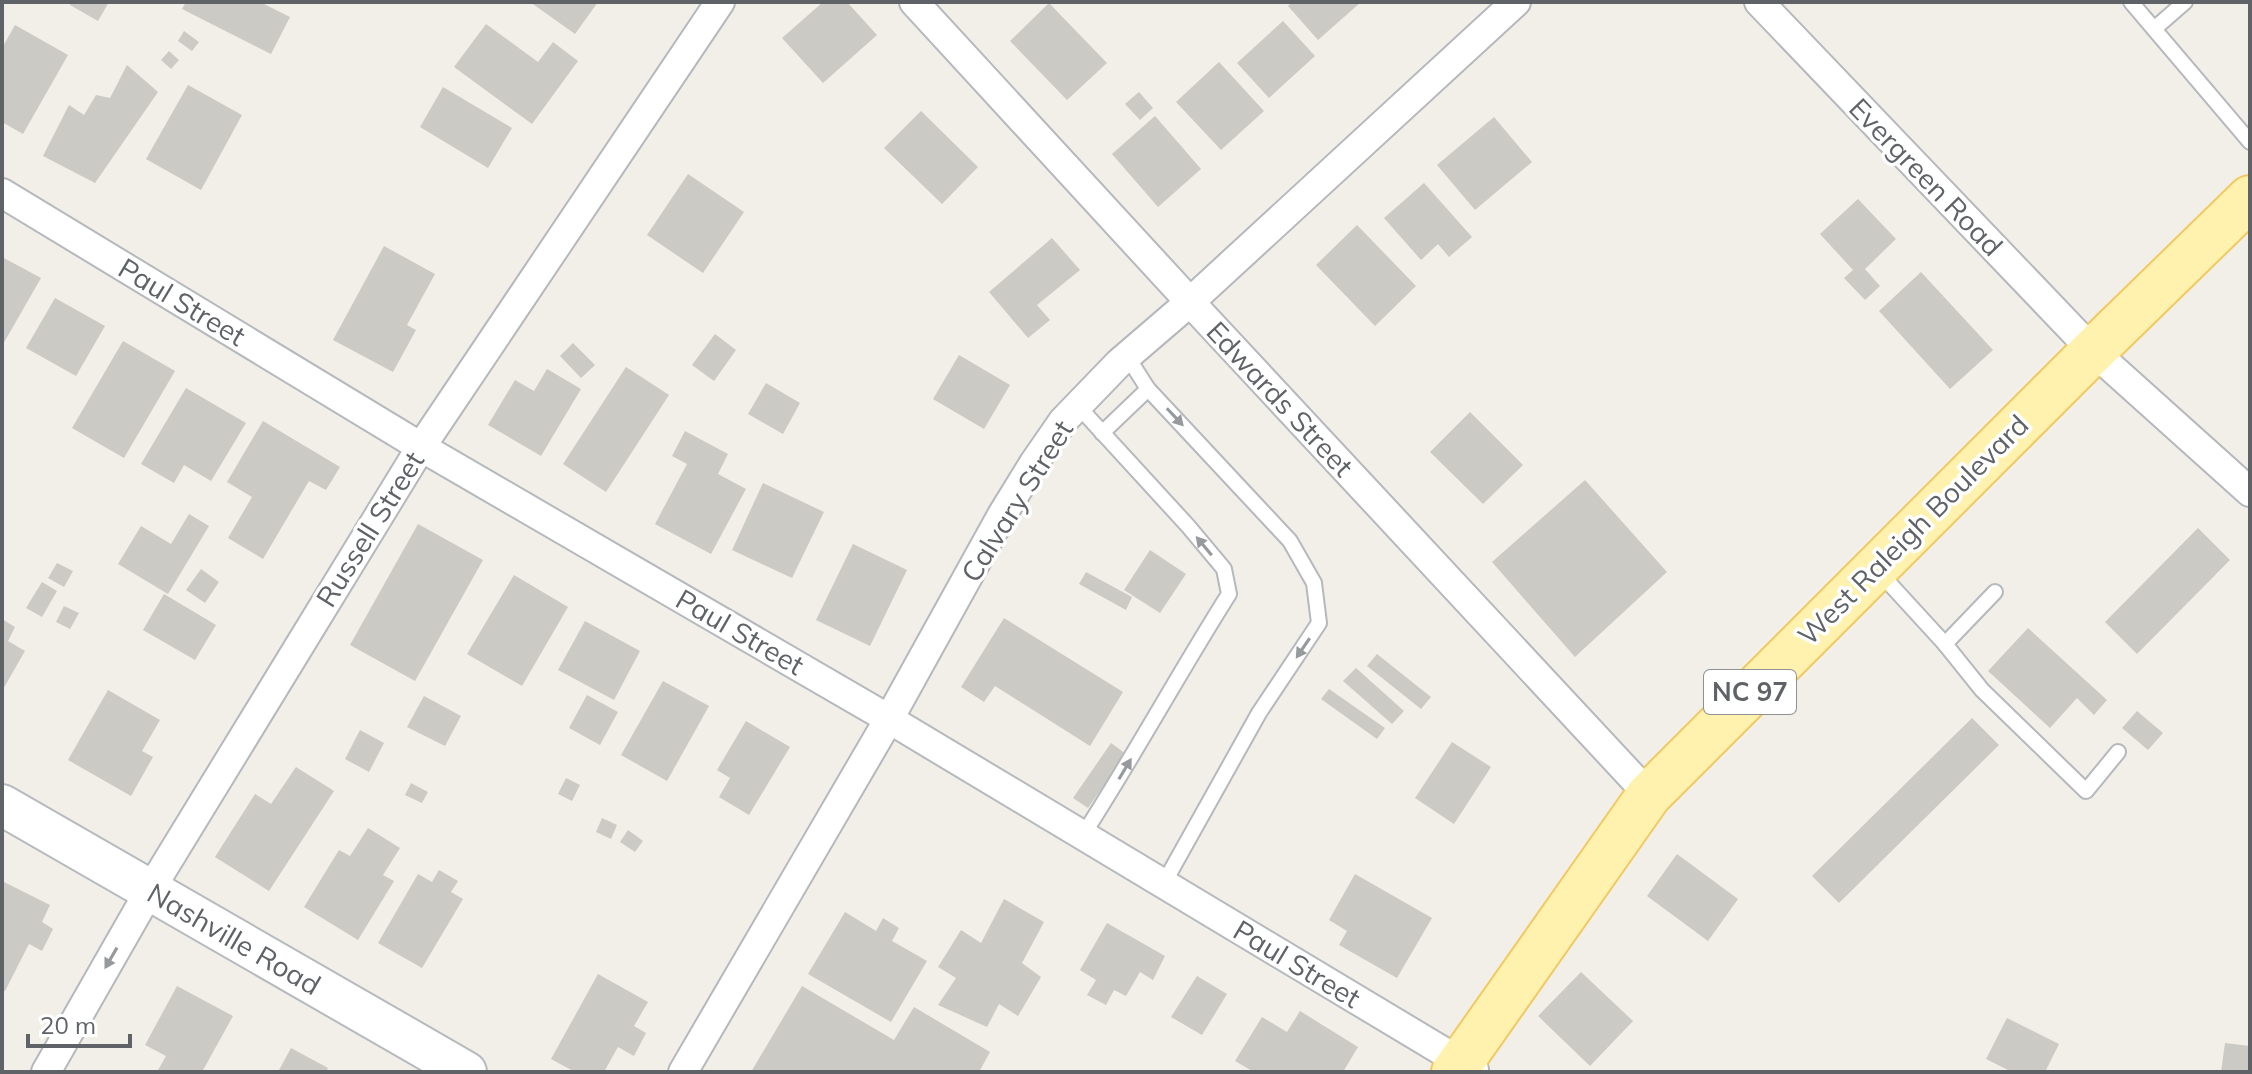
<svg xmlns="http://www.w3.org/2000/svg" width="2252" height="1074" viewBox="0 0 2252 1074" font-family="Mulish,sans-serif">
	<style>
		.building { fill: #cccac5 }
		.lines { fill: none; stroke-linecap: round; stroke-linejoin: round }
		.lane-casing { stroke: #b5b8bc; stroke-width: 18 }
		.street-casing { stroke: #b5b8bc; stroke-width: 32 }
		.secondary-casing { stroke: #b6babf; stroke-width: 44 }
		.primary-casing { stroke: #f2c960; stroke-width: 48 }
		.lane { stroke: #fff; stroke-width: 14 }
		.street { stroke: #fff; stroke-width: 28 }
		.secondary { stroke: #fff; stroke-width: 40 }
		.primary { stroke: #fff2af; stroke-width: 44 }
		.oneway { fill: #979a9d }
		.labels { text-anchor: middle; stroke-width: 7; stroke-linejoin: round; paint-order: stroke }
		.shield { fill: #fff; stroke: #8f9295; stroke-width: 2 }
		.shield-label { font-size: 26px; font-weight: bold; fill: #5f6368 }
		.street-label { font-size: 28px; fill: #5f6368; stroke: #fff }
	</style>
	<rect width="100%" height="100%" fill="#f1efe8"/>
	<g class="building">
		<polygon points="71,2 109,2 98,21 70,5"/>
		<polygon points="186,2 260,2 290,17 271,54 182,9"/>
		<polygon points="530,2 598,2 575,34"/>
		<polygon points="823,2 847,2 877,35 823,83 782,38"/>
		<polygon points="1292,2 1361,2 1318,40 1288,6"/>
		<polygon points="1049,3 1107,63 1067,100 1010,41"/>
		<polygon points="1283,21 1315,56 1269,98 1237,63"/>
		<polygon points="486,24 538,62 553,42 578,61 532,124 454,67"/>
		<polygon points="15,25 68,55 23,134 2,122 2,48"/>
		<polygon points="184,31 199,42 192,51 178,41"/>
		<polygon points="169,51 179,60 171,69 161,60"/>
		<polygon points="1219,62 1264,111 1221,150 1176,102"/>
		<polygon points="127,65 158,92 95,183 43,156 69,105 84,115 96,95 110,98"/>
		<polygon points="188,85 242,115 201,190 146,159"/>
		<polygon points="443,87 512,128 488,168 420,127"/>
		<polygon points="1139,92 1153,108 1140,120 1125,104"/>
		<polygon points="921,111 978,167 942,204 884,148"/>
		<polygon points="1155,116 1201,169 1158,207 1112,154"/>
		<polygon points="1494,117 1532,162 1475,210 1437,165"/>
		<polygon points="688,174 744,212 703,273 647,235"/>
		<polygon points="1424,183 1472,237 1449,257 1438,244 1421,260 1384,218"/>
		<polygon points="1858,199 1896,239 1865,269 1880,286 1865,300 1844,278 1853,270 1820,234"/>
		<polygon points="1357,225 1416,286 1375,326 1316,265"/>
		<polygon points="1052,238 1080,270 1037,305 1050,320 1028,338 989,292"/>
		<polygon points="384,246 435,274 407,325 416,330 393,372 333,340"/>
		<polygon points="2,257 41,278 2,346"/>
		<polygon points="1921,272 1993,350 1950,389 1879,311"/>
		<polygon points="55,298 105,326 76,376 26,348"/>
		<polygon points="715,334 736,350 714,381 692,365"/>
		<polygon points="123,341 175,371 124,458 72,428"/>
		<polygon points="573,343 595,365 581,378 560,356"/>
		<polygon points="959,355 1010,385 984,429 933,399"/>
		<polygon points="626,367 669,395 606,492 563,464"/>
		<polygon points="547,369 581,389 541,456 488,425 515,380 534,391"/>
		<polygon points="766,383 800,403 783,434 748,414"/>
		<polygon points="186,388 246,423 211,481 184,465 174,483 141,464"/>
		<polygon points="1470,412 1523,465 1483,504 1430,452"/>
		<polygon points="263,421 340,467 326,490 309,481 263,559 228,538 252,497 227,482"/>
		<polygon points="685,431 728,454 718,474 746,489 711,554 655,524 687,464 672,456"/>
		<polygon points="1585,480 1667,572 1575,657 1492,562"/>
		<polygon points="763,483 824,512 792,578 732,550"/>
		<polygon points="189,514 209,526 168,594 118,564 141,526 171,544"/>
		<polygon points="418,524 483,560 415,681 350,645"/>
		<polygon points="2198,528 2230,560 2137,654 2105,622"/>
		<polygon points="853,544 907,570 870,646 816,620"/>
		<polygon points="1150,550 1186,574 1160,613 1124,590"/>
		<polygon points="57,563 73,571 64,587 48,578"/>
		<polygon points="201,569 219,582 205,603 186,590"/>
		<polygon points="1086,572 1132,597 1126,610 1079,584"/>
		<polygon points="514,575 568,607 522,686 467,654"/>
		<polygon points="42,582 57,591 42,617 26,608"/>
		<polygon points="164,594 216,625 195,660 143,630"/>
		<polygon points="64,606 79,613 70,629 56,622"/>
		<polygon points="1004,618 1123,692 1090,746 995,686 984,702 961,687"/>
		<polygon points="2,619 15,627 8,641 25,651 2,691"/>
		<polygon points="585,621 640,651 614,700 558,670"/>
		<polygon points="2028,628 2107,700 2094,715 2077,698 2050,728 1988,671"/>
		<polygon points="1377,654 1431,697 1421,709 1367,666"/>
		<polygon points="1356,668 1404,711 1392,724 1343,681"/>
		<polygon points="663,681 709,706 667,781 621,755"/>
		<polygon points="1329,689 1385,728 1377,739 1321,699"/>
		<polygon points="108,690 160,720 142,751 153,757 131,796 68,760"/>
		<polygon points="587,695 618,712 600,745 569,728"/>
		<polygon points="424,696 461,716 445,746 407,727"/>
		<polygon points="2137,711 2163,733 2148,750 2122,728"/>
		<polygon points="1972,718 1999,745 1839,903 1812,876"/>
		<polygon points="746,721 790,747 749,815 719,797 730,778 717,770"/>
		<polygon points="360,730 384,743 369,772 345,759"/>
		<polygon points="1452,742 1491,767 1454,824 1415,798"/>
		<polygon points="1111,743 1126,754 1088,808 1073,798"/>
		<polygon points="296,767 334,791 269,891 215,857 255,794 271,804"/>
		<polygon points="566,778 580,785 572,801 558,794"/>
		<polygon points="411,783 428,792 422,803 405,795"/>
		<polygon points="602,818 617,825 611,839 596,832"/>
		<polygon points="368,828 400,848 383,875 394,881 358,940 304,907 339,850 350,856"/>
		<polygon points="628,830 643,841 635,852 620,842"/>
		<polygon points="1677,854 1738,899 1708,941 1647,896"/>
		<polygon points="439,870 458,881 451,892 463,899 422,968 378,943 418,874 432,882"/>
		<polygon points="1355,874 1432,918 1397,978 1339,945 1347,931 1329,920"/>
		<polygon points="2,881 50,905 42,922 53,929 42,951 29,944 5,991 2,990"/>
		<polygon points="1004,899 1044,922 1022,963 1041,977 1018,1016 999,1004 987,1027 938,1005 956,978 938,967 961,930 981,943"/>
		<polygon points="845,912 876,931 883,918 899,928 892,941 927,961 891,1022 808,974"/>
		<polygon points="1107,923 1165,956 1153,980 1140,972 1126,996 1114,990 1106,1005 1087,995 1096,980 1080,970"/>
		<polygon points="1581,972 1633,1021 1590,1066 1538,1016"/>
		<polygon points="598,974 648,1002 634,1026 646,1033 634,1056 618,1047 604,1072 575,1072 551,1059"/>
		<polygon points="1197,976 1227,994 1202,1035 1171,1017"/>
		<polygon points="177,986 233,1016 202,1072 157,1072 166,1056 145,1045"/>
		<polygon points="802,986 894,1040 914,1007 990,1052 979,1072 751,1072"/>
		<polygon points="1300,1011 1358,1047 1343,1072 1254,1072 1235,1061 1262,1017 1287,1032"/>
		<polygon points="2007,1018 2059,1044 2045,1072 2012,1072 1986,1059"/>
		<polygon points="2225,1043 2250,1046 2250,1072 2221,1072"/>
		<polygon points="291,1048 328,1068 326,1072 278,1072"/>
	</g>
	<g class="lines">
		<g class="lane-casing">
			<g id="lane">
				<polyline points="2131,2 2250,142"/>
				<polyline points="2154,29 2185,2"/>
				<polyline points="1127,356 1148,389 1290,541 1314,583 1319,623 1259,713 1164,883"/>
				<path d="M1078,406L1188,526L1224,569L1229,594C1179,673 1134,756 1083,835"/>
				<polyline points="1102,433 1148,389"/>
				<polyline points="1879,572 1945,644 1982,690 2086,791 2118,752"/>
				<polyline points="1945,644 1995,592"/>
			</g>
		</g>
		<g class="street-casing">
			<g id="street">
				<polyline points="914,2 1190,302 1649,795"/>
				<polyline points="1759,2 2093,351 2250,492"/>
				<polyline points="2,193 421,447 889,719 1474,1070"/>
				<polyline points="46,1072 150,890 421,447 720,2"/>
				<polyline points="683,1072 889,719 1002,515 1034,463 1063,421 1119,363 1190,302 1516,2"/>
			</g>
		</g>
		<g class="secondary-casing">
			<polyline id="secondary" points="2,805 466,1072"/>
		</g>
		<g class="primary-casing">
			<polyline id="primary" points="1454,1072 1649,795 2093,351 2250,198"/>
		</g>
		<use href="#lane" class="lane"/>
		<use href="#street" class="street"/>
		<use href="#secondary" class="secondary"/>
		<use href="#primary" class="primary"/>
	</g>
	<defs><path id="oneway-solid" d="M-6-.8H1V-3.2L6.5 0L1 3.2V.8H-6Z" transform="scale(2)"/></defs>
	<g class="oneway">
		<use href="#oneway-solid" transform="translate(1175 417) rotate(47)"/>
		<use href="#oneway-solid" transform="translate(1204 546) rotate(-130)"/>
		<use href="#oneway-solid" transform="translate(1303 648) rotate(124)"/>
		<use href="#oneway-solid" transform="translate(1125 769) rotate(-59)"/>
		<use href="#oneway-solid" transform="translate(111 958) rotate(120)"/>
	</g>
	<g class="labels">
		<rect class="shield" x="1704" y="670" width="92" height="44" rx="6"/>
		<g class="shield-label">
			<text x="1750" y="701">NC 97</text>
		</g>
		<g class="street-label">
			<text transform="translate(1926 177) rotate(46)" y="10">Evergreen Road</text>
			<text transform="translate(182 302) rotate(31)" y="10">Paul Street</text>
			<text transform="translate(1280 399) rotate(47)" y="10">Edwards Street</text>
			<text transform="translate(1017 501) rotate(-58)" y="10">Calvary Street</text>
			<text transform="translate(370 529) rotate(-58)" y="10">Russell Street</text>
			<text transform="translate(1913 530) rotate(-45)" y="10">West Raleigh Boulevard</text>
			<text transform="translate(740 632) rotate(30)" y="10">Paul Street</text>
			<text transform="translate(234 939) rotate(30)" y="10">Nashville Road</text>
			<text transform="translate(1297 964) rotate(31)" y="10">Paul Street</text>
		</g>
	</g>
	<rect width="2252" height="1074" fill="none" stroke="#5f6368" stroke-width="8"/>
	<path d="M28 1034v12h102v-12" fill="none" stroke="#5f6368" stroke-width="4"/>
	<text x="40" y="1034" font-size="24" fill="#5f6368" stroke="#ffffff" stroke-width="6" paint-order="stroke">20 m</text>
</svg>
